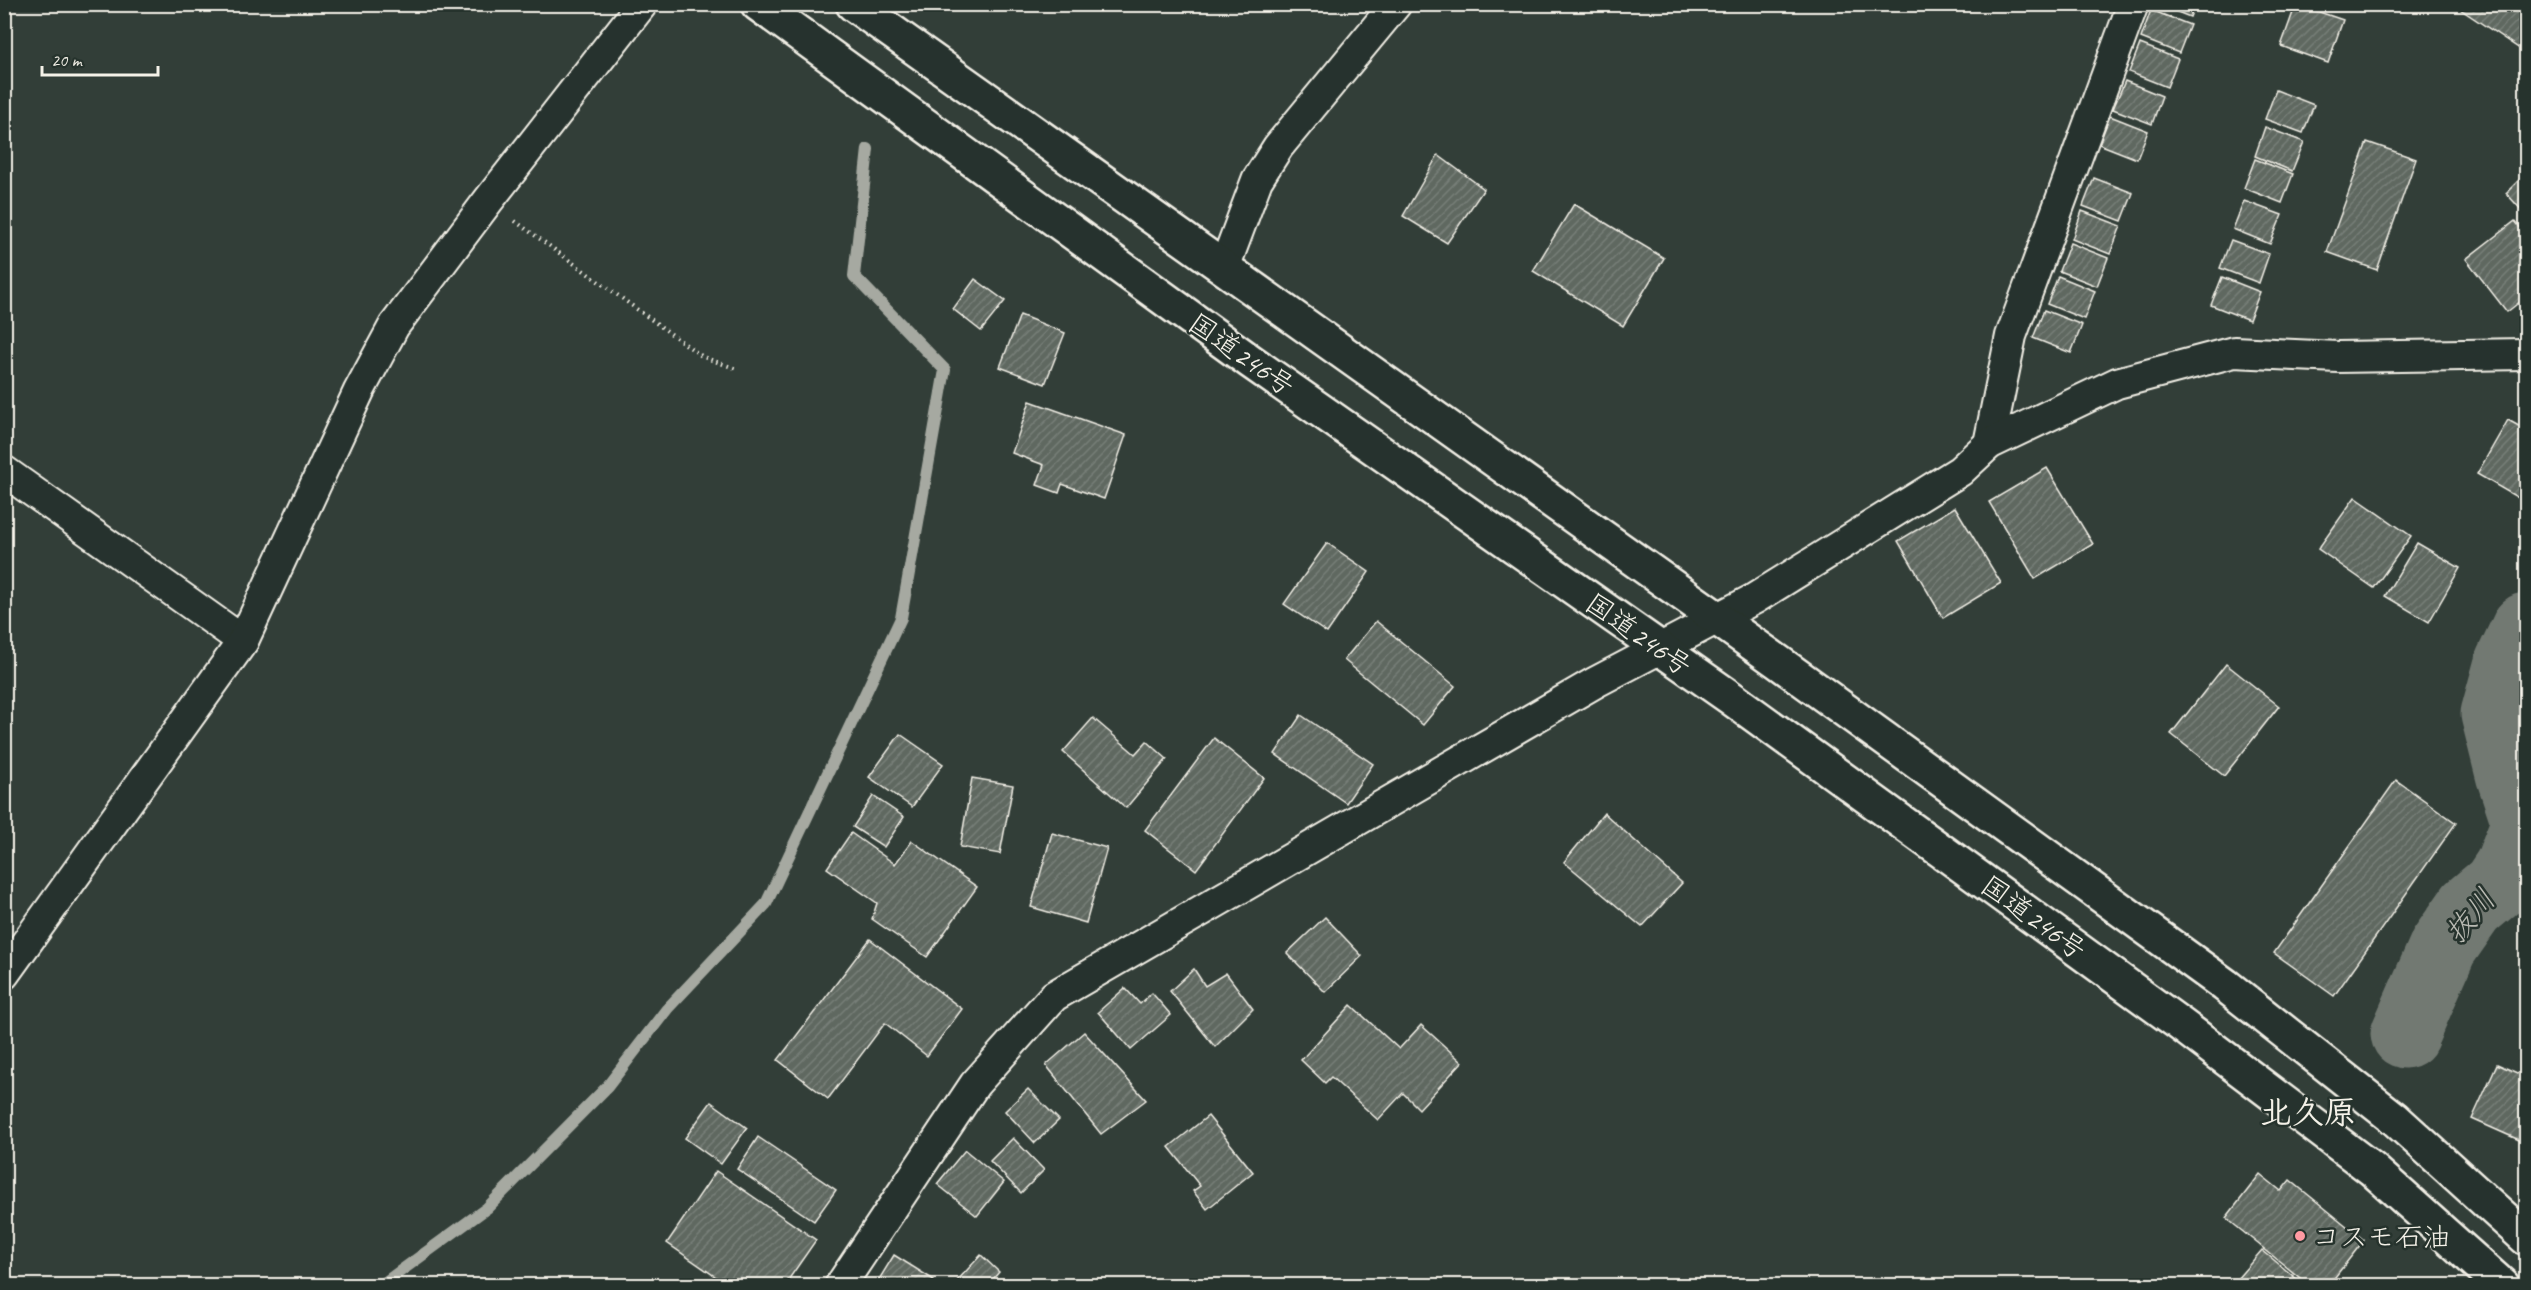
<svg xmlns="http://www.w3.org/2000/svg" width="2531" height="1290" viewBox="0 0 2531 1290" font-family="Caveat,'Klee One',sans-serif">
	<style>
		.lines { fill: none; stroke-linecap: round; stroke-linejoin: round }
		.stream { stroke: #a6a9a1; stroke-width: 12 }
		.river { stroke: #727972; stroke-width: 69 }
		.building { fill: url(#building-hatch); stroke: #f4f1e8; stroke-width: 1.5 }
		.minor-casing { stroke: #f4f1e8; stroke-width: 34 }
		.trunk-casing { stroke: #f4f1e8; stroke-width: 38 }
		.path { stroke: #f4f1e8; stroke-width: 4; stroke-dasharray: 1.5 4.5; stroke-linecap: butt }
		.minor { stroke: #26332d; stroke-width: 30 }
		.trunk { stroke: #26332d; stroke-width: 33 }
		.poi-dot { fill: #ff9aa2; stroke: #26332d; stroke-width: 2 }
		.labels { text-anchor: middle; stroke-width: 5; stroke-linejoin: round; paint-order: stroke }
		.street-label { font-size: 28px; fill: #f4f1e8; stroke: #26332d }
		.poi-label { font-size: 28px; fill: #f4f1e8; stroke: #26332d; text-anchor: start }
		.water-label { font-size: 30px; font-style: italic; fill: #babbb3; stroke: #26332d }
		.quarter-label { font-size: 32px; font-weight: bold; fill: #f4f1e8; stroke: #26332d }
	</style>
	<defs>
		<pattern id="building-hatch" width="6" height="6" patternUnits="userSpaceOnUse" patternTransform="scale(1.5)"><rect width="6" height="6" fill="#5f6861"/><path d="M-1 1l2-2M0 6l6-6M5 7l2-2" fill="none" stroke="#777e78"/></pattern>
	</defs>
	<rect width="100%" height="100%" fill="#323e38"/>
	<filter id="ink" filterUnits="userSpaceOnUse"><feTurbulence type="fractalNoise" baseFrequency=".0167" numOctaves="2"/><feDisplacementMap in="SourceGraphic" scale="12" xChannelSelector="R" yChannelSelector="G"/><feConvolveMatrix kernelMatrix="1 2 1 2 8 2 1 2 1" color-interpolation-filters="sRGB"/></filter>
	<g filter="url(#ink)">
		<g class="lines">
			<polyline class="stream" points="380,1286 487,1208 607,1087 667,1009 766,904 901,618 945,370 854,276 868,149"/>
			<polyline class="river" points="2405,1034 2443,947 2471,907 2496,886 2508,868 2526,822 2510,774 2495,714 2509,663 2526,627"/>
		</g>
		<g class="building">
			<polygon points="2157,4 2195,4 2190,17"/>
			<polygon points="2296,4 2343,20 2328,63 2281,46"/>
			<polygon points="2462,4 2526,4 2526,53 2460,9"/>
			<polygon points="2151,10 2190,25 2179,53 2141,38"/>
			<polygon points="2140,44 2178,59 2167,87 2129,72"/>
			<polygon points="2125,81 2162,96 2152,124 2113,109"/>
			<polygon points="2276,90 2314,105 2303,133 2265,119"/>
			<polygon points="2110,116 2148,131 2137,159 2099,144"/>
			<polygon points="2265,127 2304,142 2292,171 2255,156"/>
			<polygon points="2367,142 2416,159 2377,270 2327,252"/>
			<polygon points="1438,155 1484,189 1447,243 1403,216"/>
			<polygon points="2255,159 2293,174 2282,203 2244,188"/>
			<polygon points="2526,173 2526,215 2506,193"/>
			<polygon points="2094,178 2133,193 2122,221 2083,206"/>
			<polygon points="2244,201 2282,215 2270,244 2233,229"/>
			<polygon points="1574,204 1664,258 1623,326 1533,271"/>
			<polygon points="2082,211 2121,226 2110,254 2072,239"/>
			<polygon points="2515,221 2526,235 2526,297 2507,312 2466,259"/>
			<polygon points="2231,240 2269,254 2259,283 2220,268"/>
			<polygon points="2070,243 2108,258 2097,286 2059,271"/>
			<polygon points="2058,276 2095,291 2084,319 2047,304"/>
			<polygon points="2222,277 2260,292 2249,320 2211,305"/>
			<polygon points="975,279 1005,301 981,331 953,309"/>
			<polygon points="2044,310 2082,325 2071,353 2033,338"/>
			<polygon points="1020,315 1065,333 1045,384 1000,367"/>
			<polygon points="1030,401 1126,435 1104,499 1062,484 1059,493 1037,485 1044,465 1012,453"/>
			<polygon points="2508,420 2526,430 2526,488 2520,499 2477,474"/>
			<polygon points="2047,468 2093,544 2035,579 1989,502"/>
			<polygon points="2355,497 2411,536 2374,588 2318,549"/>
			<polygon points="1955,507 2001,583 1943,618 1898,541"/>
			<polygon points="1327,543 1369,572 1327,633 1284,604"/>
			<polygon points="2417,543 2460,568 2429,622 2385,596"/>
			<polygon points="1376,621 1455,686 1423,725 1344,660"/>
			<polygon points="2226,664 2279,706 2224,776 2171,734"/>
			<polygon points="1301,715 1373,764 1346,803 1275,754"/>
			<polygon points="1093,718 1135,754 1147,741 1167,759 1126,808 1063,752"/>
			<polygon points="900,734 943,764 912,807 869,777"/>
			<polygon points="1214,738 1264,778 1196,870 1145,830"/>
			<polygon points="972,778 1013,785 1000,854 960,847"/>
			<polygon points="2396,780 2456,823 2334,996 2274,953"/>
			<polygon points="873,796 904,817 884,847 853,827"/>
			<polygon points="1604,813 1682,883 1642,927 1564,862"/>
			<polygon points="851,833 895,864 912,841 977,887 927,957 872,919 877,903 827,868"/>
			<polygon points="1052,833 1107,848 1086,923 1031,907"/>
			<polygon points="1325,917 1362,956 1325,992 1287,953"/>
			<polygon points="870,939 962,1009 927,1056 885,1023 828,1099 778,1060"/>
			<polygon points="1194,969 1205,986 1226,973 1253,1009 1215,1047 1170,991"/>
			<polygon points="1125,988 1140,1004 1152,993 1171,1015 1131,1050 1098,1012"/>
			<polygon points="1351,1005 1399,1049 1421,1025 1462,1062 1419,1109 1403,1093 1378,1120 1331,1077 1325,1083 1301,1060"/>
			<polygon points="1084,1032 1146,1100 1101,1134 1046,1065"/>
			<polygon points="2497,1064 2526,1077 2526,1143 2472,1119"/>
			<polygon points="1028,1089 1059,1120 1035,1143 1005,1111"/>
			<polygon points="711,1102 747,1128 721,1164 685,1138"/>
			<polygon points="1208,1116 1253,1172 1207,1209 1193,1191 1200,1186 1169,1147"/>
			<polygon points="758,1137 836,1190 814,1221 737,1169"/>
			<polygon points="1013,1138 1044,1170 1021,1193 990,1161"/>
			<polygon points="965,1150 1004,1182 977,1216 937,1184"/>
			<polygon points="716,1171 816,1240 784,1286 729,1286 667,1243"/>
			<polygon points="2260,1174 2281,1191 2290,1180 2364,1240 2328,1286 2310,1286 2226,1218"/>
			<polygon points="2262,1250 2305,1286 2245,1286 2237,1279"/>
			<polygon points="894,1255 934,1280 931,1286 875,1286"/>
			<polygon points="981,1255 999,1272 987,1286 960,1286 956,1282"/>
			<polygon points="1100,1279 1114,1286 1097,1286"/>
		</g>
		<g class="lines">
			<g class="minor-casing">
				<g id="minor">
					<polyline points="1224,268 1257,180 1278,147 1396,4"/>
					<polyline points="1989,444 2011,336 2133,4"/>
					<polyline points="4,471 243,641"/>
					<polyline points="4,974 243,641 359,391 394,326 488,201 642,4"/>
					<polyline points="840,1286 975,1084 1054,996 1596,682 1754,599 1960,471 1989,444 2117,383 2234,352 2338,357 2526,354"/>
				</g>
			</g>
			<g class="trunk-casing">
				<g id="trunk">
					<polyline points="758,4 1250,361 1731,698 2180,1024 2372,1169 2503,1286"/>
					<polyline points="853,4 1777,661 2225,985 2395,1119 2526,1238"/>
				</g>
			</g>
			<polyline class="path" points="515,221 703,357 737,369"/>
			<use href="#minor" class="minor"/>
			<use href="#trunk" class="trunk"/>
		</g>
	</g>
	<circle class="poi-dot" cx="2300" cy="1236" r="6"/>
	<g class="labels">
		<g class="street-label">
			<text transform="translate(1242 354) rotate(35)" y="10">国道246号</text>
			<text transform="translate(1639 634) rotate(35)" y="10">国道246号</text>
			<text transform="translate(2034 917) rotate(36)" y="10">国道246号</text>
		</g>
		<g class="poi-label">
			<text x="2312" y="1246">コスモ石油</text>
		</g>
		<g class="water-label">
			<text transform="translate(2470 916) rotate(-50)" y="10">抜川</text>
		</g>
		<g class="quarter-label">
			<text x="2308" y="1123">北久原</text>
		</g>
	</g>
	<rect width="2531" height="1290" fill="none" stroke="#26332d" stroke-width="24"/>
	<rect x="12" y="12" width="2507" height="1266" fill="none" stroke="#f4f1e8" stroke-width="2" filter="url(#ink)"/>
	<path d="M42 66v9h116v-9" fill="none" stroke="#f4f1e8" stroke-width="3"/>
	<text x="51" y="66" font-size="18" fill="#f4f1e8" stroke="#26332d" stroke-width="4.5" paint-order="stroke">20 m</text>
</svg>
